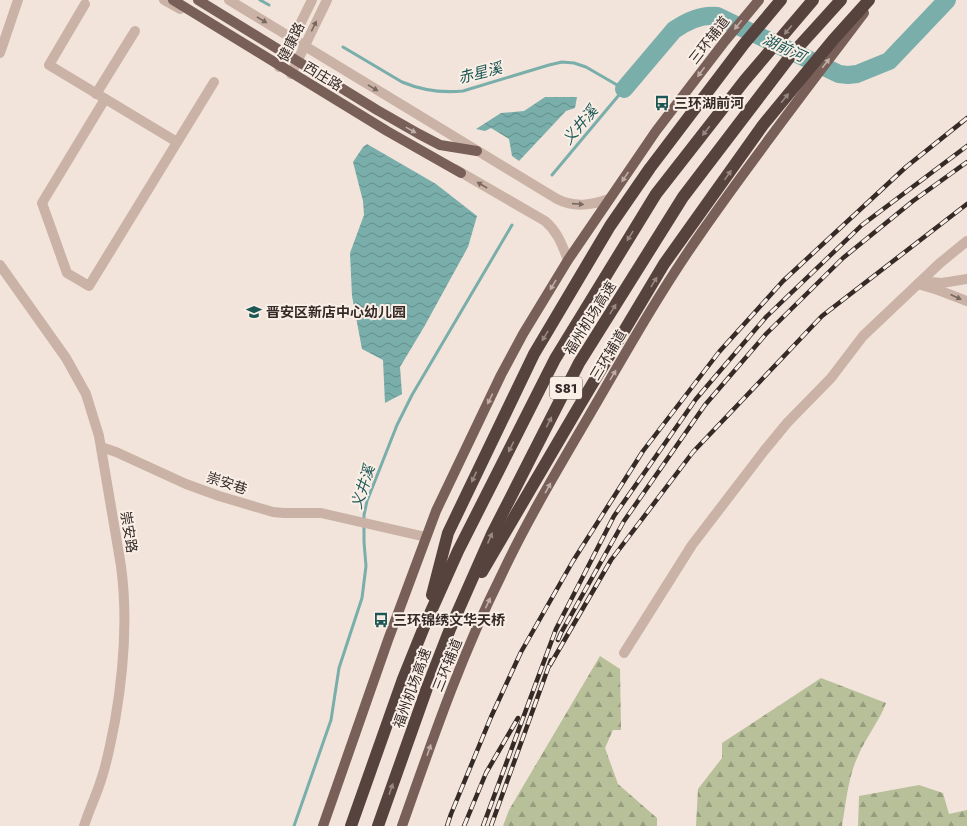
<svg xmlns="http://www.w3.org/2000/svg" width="967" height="826" viewBox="0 0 967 826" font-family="Jost,'Noto Sans SC',sans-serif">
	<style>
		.forest { fill: url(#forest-firs) }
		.water { fill: url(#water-waves) }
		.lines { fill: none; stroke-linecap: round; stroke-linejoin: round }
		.stream { stroke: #79aeab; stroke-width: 3 }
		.river { stroke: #79aeab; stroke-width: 18 }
		.minor { stroke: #cab3a6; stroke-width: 10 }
		.major { stroke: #785f58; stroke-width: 10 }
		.highway { stroke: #57433e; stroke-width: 12 }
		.rail-casing { stroke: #362a27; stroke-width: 4.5 }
		.rail { stroke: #f9efe7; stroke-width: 3; stroke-dasharray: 9; stroke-linecap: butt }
		.oneway { fill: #796860 }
		.oneway2 { fill: #bfaea7 }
		.oneway3 { fill: #988882 }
		.labels { text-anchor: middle; stroke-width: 4; stroke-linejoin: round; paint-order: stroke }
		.shield { fill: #f9efe7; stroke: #706561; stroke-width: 1 }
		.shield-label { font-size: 13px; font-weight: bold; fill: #362a27 }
		.street-label { font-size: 14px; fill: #362a27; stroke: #f9efe7 }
		.poi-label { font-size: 14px; font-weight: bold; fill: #362a27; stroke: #f9efe7; text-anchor: start }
		.water-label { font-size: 15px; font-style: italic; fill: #1d5755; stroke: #f9efe7 }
	</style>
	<defs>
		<pattern id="forest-firs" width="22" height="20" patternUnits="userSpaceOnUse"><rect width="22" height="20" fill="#b8c09a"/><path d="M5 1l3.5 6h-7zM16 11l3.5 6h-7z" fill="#969c7e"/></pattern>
		<pattern id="water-waves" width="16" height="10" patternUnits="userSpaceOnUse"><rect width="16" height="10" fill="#79aeab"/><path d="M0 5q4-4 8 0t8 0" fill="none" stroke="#648e8b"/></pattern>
	</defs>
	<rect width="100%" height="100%" fill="#f2e4da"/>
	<g class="forest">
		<polygon points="600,656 620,669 621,730 613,730 605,748 618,784 657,818 657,826 503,826 509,810"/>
		<path d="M821,678L886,703C879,722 866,737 858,756C848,777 846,803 842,826H696L698,789L722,758V743Z"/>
		<polygon points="919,785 943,793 949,814 967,810 967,826 858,826 859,796"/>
	</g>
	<g class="water">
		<polygon points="545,97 577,97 575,108 566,111 519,161 512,156 509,139 491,128 485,131 476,129 501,113 524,111"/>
		<polygon points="367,144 436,184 477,216 468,247 424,327 400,367 402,394 385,403 383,360 362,349 352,296 350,253 364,215 363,201 353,162 363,147"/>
	</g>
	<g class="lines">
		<g class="stream">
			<polyline points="260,0 269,5"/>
			<path d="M343,47L402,82C421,90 442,93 463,91L549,65L562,62L574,63L586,67L624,89L552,175"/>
			<polyline points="294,826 331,720 339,668 362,598 366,566 364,542 364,515 367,501 397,425 412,395 512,225"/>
		</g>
		<path class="river" d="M624,89L674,30C687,21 701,14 717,16L839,74L848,75L857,74L889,61L947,0"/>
		<g class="minor">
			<polyline points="164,0 180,9"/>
			<path d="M229,0L557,199C575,208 592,205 609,199"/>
			<polyline points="85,4 49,65 177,142"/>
			<polyline points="0,53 18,0"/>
			<polyline points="279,67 312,0"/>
			<polyline points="291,74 327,0"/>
			<polyline points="96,94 135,31"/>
			<polyline points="105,99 42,203 67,273 89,286 214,82"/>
			<path d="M455,169L545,221C558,232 562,245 568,260"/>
			<path d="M0,265L66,358L86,394L99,436L121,566C128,618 124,669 115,721C111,740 108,759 102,777C97,794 89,810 84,826"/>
			<polyline points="930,282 942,283 967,279"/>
			<polyline points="918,284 938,290 967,301"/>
			<polyline points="101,447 116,452 186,484 219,496 273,512 284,513 321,513 426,537"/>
			<polyline points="624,653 692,545 764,451 787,423 831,378 863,336 940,263 967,241"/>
		</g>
		<g class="major">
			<polyline points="173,0 387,131 461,173"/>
			<polyline points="198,0 377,110 419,134 440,145 477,151"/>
			<polyline points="323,826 388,640 436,511 501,375 523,334 568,260 656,131 725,41 759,0"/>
			<path d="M402,826C432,741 461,656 501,576C529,516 564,459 597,402C630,345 663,287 701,233C753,158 809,86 864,13"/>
		</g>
		<g class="highway">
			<polyline points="482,572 578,408 664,264 763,125 833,40 869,0"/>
			<polyline points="432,595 448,533 534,354 610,226 650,168 744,44 781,0"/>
			<polyline points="351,826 403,679 424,627 458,551 555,359 656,194 745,80 813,0"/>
			<polyline points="378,826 427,688 450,629 492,534 579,363 683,197 792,54 841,0"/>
		</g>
		<g class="rail-casing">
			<g id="rail">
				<polyline points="558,640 561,633 624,521 705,405 766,334 843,258 913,201 967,162"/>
				<polyline points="550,665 611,560 693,452 822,316 967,204"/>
				<polyline points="447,826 451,814 491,717 521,652 573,561 643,451 719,352 783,281 906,167 967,118"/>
				<polyline points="464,826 486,773 518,718"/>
				<polyline points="483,826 556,629 614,516 696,399 766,317 862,225 967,146"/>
				<polyline points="491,826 551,660"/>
			</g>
		</g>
		<use href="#rail" class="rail"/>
	</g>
	<defs><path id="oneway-solid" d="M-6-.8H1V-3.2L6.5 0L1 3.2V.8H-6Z"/></defs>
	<g class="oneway">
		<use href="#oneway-solid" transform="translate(262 20) rotate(31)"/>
		<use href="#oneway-solid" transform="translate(314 26) rotate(-64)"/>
		<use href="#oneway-solid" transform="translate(373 88) rotate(31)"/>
		<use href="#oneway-solid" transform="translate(482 185) rotate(-150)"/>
		<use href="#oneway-solid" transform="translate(578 204) rotate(4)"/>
		<use href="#oneway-solid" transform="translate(956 297) rotate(24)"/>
	</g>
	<g class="oneway2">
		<use href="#oneway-solid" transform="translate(738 25) rotate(129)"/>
		<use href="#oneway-solid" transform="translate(826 63) rotate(-52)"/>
		<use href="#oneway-solid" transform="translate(701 72) rotate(127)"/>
		<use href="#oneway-solid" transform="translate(411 130) rotate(29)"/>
		<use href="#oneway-solid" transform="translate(625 177) rotate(124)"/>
		<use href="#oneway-solid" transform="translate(553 285) rotate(121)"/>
		<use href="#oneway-solid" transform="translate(613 375) rotate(-59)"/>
		<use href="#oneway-solid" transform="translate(490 399) rotate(116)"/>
		<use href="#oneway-solid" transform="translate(548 488) rotate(-61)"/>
		<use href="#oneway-solid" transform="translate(488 603) rotate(-65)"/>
		<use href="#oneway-solid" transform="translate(429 750) rotate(-71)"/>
	</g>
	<g class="oneway3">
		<use href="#oneway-solid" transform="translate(788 30) rotate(130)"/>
		<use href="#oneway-solid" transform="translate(785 98) rotate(-51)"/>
		<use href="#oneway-solid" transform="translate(706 131) rotate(128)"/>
		<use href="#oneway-solid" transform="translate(728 175) rotate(-55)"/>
		<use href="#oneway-solid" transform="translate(630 236) rotate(122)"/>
		<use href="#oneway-solid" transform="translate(654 282) rotate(-59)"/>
		<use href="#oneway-solid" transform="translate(613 309) rotate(-58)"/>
		<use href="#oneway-solid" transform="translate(545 336) rotate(121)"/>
		<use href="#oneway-solid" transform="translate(549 422) rotate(-63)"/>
		<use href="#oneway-solid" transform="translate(511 447) rotate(117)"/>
		<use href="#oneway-solid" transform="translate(474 477) rotate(115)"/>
		<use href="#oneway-solid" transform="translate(490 538) rotate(-66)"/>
		<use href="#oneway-solid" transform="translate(391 789) rotate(-71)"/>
	</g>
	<defs>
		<g id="bus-bare" transform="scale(1.2)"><path d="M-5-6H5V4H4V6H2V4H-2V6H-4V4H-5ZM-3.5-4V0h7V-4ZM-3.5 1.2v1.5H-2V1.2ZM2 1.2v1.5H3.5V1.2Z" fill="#1d5755" stroke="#f9efe7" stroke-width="2.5" paint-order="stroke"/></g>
		<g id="school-bare" transform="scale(1.2)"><path d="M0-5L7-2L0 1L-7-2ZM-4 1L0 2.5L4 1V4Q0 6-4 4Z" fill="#1d5755" stroke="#f9efe7" stroke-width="2.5" paint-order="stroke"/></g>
	</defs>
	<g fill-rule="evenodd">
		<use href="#bus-bare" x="662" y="103"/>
		<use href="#school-bare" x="254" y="312"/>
		<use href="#bus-bare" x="381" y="620"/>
	</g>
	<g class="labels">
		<rect class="shield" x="550" y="377" width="32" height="22" rx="3"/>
		<g class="shield-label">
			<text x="566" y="393">S81</text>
		</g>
		<g class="street-label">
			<text transform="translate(709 40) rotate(-52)" y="5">三环辅道</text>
			<text transform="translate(291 42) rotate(-64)" y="5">健康路</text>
			<text transform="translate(323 76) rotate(31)" y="5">西庄路</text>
			<text transform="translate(590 318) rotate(-58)" y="5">福州机场高速</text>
			<text transform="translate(608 355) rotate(-59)" y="5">三环辅道</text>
			<text transform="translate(227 483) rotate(18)" y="5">崇安巷</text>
			<text transform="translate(129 532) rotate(81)" y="5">崇安路</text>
			<text transform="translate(447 665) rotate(-68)" y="5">三环辅道</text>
			<text transform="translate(412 688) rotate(-70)" y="5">福州机场高速</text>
		</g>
		<g class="poi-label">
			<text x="674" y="108">三环湖前河</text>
			<text x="266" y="317">晋安区新店中心幼儿园</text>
			<text x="393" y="625">三环锦绣文华天桥</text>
		</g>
		<g class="water-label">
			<text transform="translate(784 48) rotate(25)" y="5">湖前河</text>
			<text transform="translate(480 73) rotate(-14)" y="5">赤星溪</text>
			<text transform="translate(580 125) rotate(-50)" y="5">义井溪</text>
			<text transform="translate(363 487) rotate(-72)" y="5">义井溪</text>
		</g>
	</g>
</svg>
